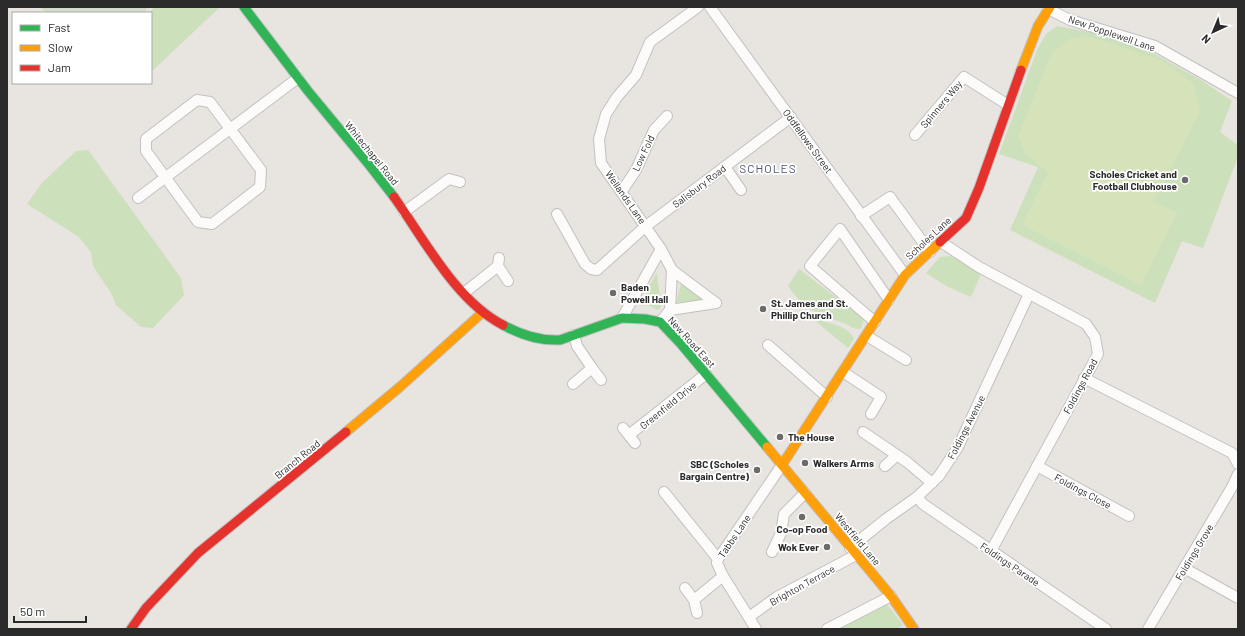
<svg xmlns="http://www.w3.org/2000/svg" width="1245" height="636" viewBox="0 0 1245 636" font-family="Barlow,sans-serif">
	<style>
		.green { fill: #cce0bc }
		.cemetery { fill: #d5dbc9 }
		.pitch { fill: #d6e3ba }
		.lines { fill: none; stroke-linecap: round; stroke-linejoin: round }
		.street-casing { stroke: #c2c1c1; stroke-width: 12 }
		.fast-casing { stroke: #c2c1c1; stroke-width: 11 }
		.slow-casing { stroke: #c2c1c1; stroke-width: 11 }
		.jam-casing { stroke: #c2c1c1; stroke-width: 11 }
		.street { stroke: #fcfbfa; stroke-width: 10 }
		.fast { stroke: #30b455; stroke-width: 9 }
		.slow { stroke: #ff9f0a; stroke-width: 9 }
		.jam { stroke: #e5322d; stroke-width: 9 }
		.poi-dot { fill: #6c6b6a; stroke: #fff; stroke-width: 1.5 }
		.labels { text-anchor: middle; stroke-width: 3.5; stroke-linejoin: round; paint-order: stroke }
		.street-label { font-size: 10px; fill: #2a2a2a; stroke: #fff }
		.poi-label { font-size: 10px; font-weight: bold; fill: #2a2a2a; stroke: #fff; text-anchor: start }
		.quarter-label { font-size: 12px; letter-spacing: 1px; fill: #4e5777; stroke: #fff }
	</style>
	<rect width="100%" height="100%" fill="#e8e4e0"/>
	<g class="green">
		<polygon points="154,7 220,7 151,72 151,13 149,13"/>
		<polygon points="1057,26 1099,34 1151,52 1201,80 1232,101 1220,132 1238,145 1238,157 1203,248 1182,241 1155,303 1010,230 1038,167 999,154 1037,50 1046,34"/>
		<polygon points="88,150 181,278 184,295 153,328 141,327 116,305 111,293 93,266 91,252 79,237 27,204 42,183 76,151"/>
		<polygon points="951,256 981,274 971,297 948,287 926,273 940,257"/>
		<path d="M799,269L864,319L861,329C851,329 852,326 844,323C818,315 804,309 788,286Z"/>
		<polygon points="657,273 661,307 658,310 650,306 641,305 641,301 656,274"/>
		<polygon points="682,280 703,299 702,302 675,307"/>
		<path d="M813,319C825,322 849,325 854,339L848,348Z"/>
		<polygon points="886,603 903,625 896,629 838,629"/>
	</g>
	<polygon class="cemetery" points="40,7 148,7 144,13 46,13"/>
	<polygon class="pitch" points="1087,36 1161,60 1193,83 1200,112 1163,183 1152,201 1177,213 1141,285 1022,225 1048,173 1025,153 1018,137 1052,52 1069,39"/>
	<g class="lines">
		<g class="street-casing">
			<g id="street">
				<polyline points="698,7 650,42 636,75 617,97 606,114 599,139 601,163 661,249 672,270 716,303"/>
				<polyline points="710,7 905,275"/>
				<polyline points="1048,9 1070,20 1155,46 1238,93"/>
				<polygon points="197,100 210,102 261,170 260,187 212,224 198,222 146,151 146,139"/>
				<polyline points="915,135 964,77 1008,105"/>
				<polyline points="725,167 741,190"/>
				<polyline points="622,191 636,170 654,130 667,116"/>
				<polyline points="138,198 298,78"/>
				<polyline points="404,212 449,179 460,182"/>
				<polyline points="557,214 585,264 591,269 597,270 646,226 791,117"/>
				<polyline points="861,216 890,197 930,252"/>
				<polyline points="941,242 979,267 1086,324 1095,337 1098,354 991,551"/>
				<polyline points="499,258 498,266 508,281"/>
				<polyline points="464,293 498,266"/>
				<polyline points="670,310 716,303"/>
				<polyline points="622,318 661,249"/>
				<polyline points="660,322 670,310 672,270"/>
				<polyline points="875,322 810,266 840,229 889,300"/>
				<polyline points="867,336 906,360"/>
				<polyline points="768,345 827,397"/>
				<polyline points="592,368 601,380"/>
				<polyline points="843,372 881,397 871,414"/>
				<polyline points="1084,378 1232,453 1238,464"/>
				<polyline points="573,384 592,368 577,346 574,335"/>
				<polyline points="623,428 635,443"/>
				<polyline points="863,432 907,462 932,483"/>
				<polyline points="629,435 706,374"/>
				<polyline points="885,466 897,455"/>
				<polyline points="1037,466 1129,516"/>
				<polyline points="664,492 718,559"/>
				<polyline points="917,497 923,504 1106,629"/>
				<polyline points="850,548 886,519 917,497 939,476 958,447 1029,294"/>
				<polyline points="772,552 781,533 784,514 805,493"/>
				<polyline points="1184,568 1238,598"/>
				<polyline points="685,588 694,600 697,613"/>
				<polyline points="694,600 723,576"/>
				<polyline points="749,617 777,597 856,555"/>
				<polyline points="756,629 723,576 717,563 718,559 782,465"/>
				<polyline points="827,629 891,596"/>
				<polyline points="1148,629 1232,487 1238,474"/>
			</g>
		</g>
		<g class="fast-casing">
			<g id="fast">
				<polyline points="244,7 308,91 370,166 394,197"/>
				<path d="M503,325C521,335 540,341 560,340L622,318L645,319L660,322L681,344L767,447"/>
			</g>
		</g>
		<g class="slow-casing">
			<g id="slow">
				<polyline points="1021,70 1038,26 1050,7"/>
				<polyline points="346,432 401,386 483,312"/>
				<polyline points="767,447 891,596 914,629"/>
				<polyline points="782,465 905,275 940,242"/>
			</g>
		</g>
		<g class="jam-casing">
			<g id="jam">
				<path d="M394,197C424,239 456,301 503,325"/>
				<polyline points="940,242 966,218 979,188 1021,70"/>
				<polyline points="131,629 146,608 198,553 346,432"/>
			</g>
		</g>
		<use href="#street" class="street"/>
		<use href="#fast" class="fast"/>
		<use href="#slow" class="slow"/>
		<use href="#jam" class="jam"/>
	</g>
	<g class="poi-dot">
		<circle cx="1185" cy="180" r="4"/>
		<circle cx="613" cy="293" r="4"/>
		<circle cx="763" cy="309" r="4"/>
		<circle cx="780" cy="437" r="4"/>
		<circle cx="805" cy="463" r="4"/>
		<circle cx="757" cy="470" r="4"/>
		<circle cx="802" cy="517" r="4"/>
		<circle cx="827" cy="547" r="4"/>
	</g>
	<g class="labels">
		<g class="street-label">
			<text transform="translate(1112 33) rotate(19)" y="4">New Popplewell Lane</text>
			<text transform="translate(941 104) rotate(-50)" y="4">Spinners Way</text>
			<text transform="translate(808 141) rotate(54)" y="4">Oddfellows Street</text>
			<text transform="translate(372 153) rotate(51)" y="4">Whitechapel Road</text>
			<text transform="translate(643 153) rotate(-65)" y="4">Low Fold</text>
			<text transform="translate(699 186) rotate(-37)" y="4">Salisbury Road</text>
			<text transform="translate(626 197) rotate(55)" y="4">Wellands Lane</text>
			<text transform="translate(928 238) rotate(-43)" y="4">Scholes Lane</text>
			<text transform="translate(692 342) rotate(48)" y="4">New Road East</text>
			<text transform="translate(1080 386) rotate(-62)" y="4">Foldings Road</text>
			<text transform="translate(668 405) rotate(-39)" y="4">Greenfield Drive</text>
			<text transform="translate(966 427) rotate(-63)" y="4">Foldings Avenue</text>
			<text transform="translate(297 459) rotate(-39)" y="4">Branch Road</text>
			<text transform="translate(1083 491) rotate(28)" y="4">Foldings Close</text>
			<text transform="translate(734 536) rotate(-56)" y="4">Tabbs Lane</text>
			<text transform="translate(858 539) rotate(50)" y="4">Westfield Lane</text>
			<text transform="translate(1194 552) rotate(-59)" y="4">Foldings Grove</text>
			<text transform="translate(1010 564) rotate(34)" y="4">Foldings Parade</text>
			<text transform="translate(802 585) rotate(-29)" y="4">Brighton Terrace</text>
		</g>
		<g class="poi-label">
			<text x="1177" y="178" text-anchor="end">Scholes Cricket and<tspan x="1177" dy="12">Football Clubhouse</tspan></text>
			<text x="621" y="291">Baden<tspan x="621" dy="12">Powell Hall</tspan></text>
			<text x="771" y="307">St. James and St.<tspan x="771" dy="12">Phillip Church</tspan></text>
			<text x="788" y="441">The House</text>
			<text x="813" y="467">Walkers Arms</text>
			<text x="749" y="468" text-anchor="end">SBC (Scholes<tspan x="749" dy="12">Bargain Centre)</tspan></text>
			<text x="802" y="533" text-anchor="middle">Co-op Food</text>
			<text x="819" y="551" text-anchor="end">Wok Ever</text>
		</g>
		<g class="quarter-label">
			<text x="768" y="173">SCHOLES</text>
		</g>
	</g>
	<rect width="1245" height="636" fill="none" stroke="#2a2a2a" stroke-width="16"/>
	<rect x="12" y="12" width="140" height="72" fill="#ffffff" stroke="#aaaaaa"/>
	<rect x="20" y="25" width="20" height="6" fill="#30b455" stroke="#aaaaaa"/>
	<text x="48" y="32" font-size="12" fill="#2a2a2a">Fast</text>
	<rect x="20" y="45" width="20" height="6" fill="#ff9f0a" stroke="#aaaaaa"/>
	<text x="48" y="52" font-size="12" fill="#2a2a2a">Slow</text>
	<rect x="20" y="65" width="20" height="6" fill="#e5322d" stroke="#aaaaaa"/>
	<text x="48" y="72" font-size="12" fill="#2a2a2a">Jam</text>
	<g transform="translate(1213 32) rotate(224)" stroke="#ffffff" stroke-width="3" paint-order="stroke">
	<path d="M0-3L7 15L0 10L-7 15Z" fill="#2a2a2a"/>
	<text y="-6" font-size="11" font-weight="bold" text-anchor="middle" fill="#2a2a2a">N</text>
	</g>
	<path d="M14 616v6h72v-6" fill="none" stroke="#2a2a2a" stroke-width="2"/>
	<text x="20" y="616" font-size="12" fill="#2a2a2a" stroke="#ffffff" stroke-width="3" paint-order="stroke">50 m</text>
</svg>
